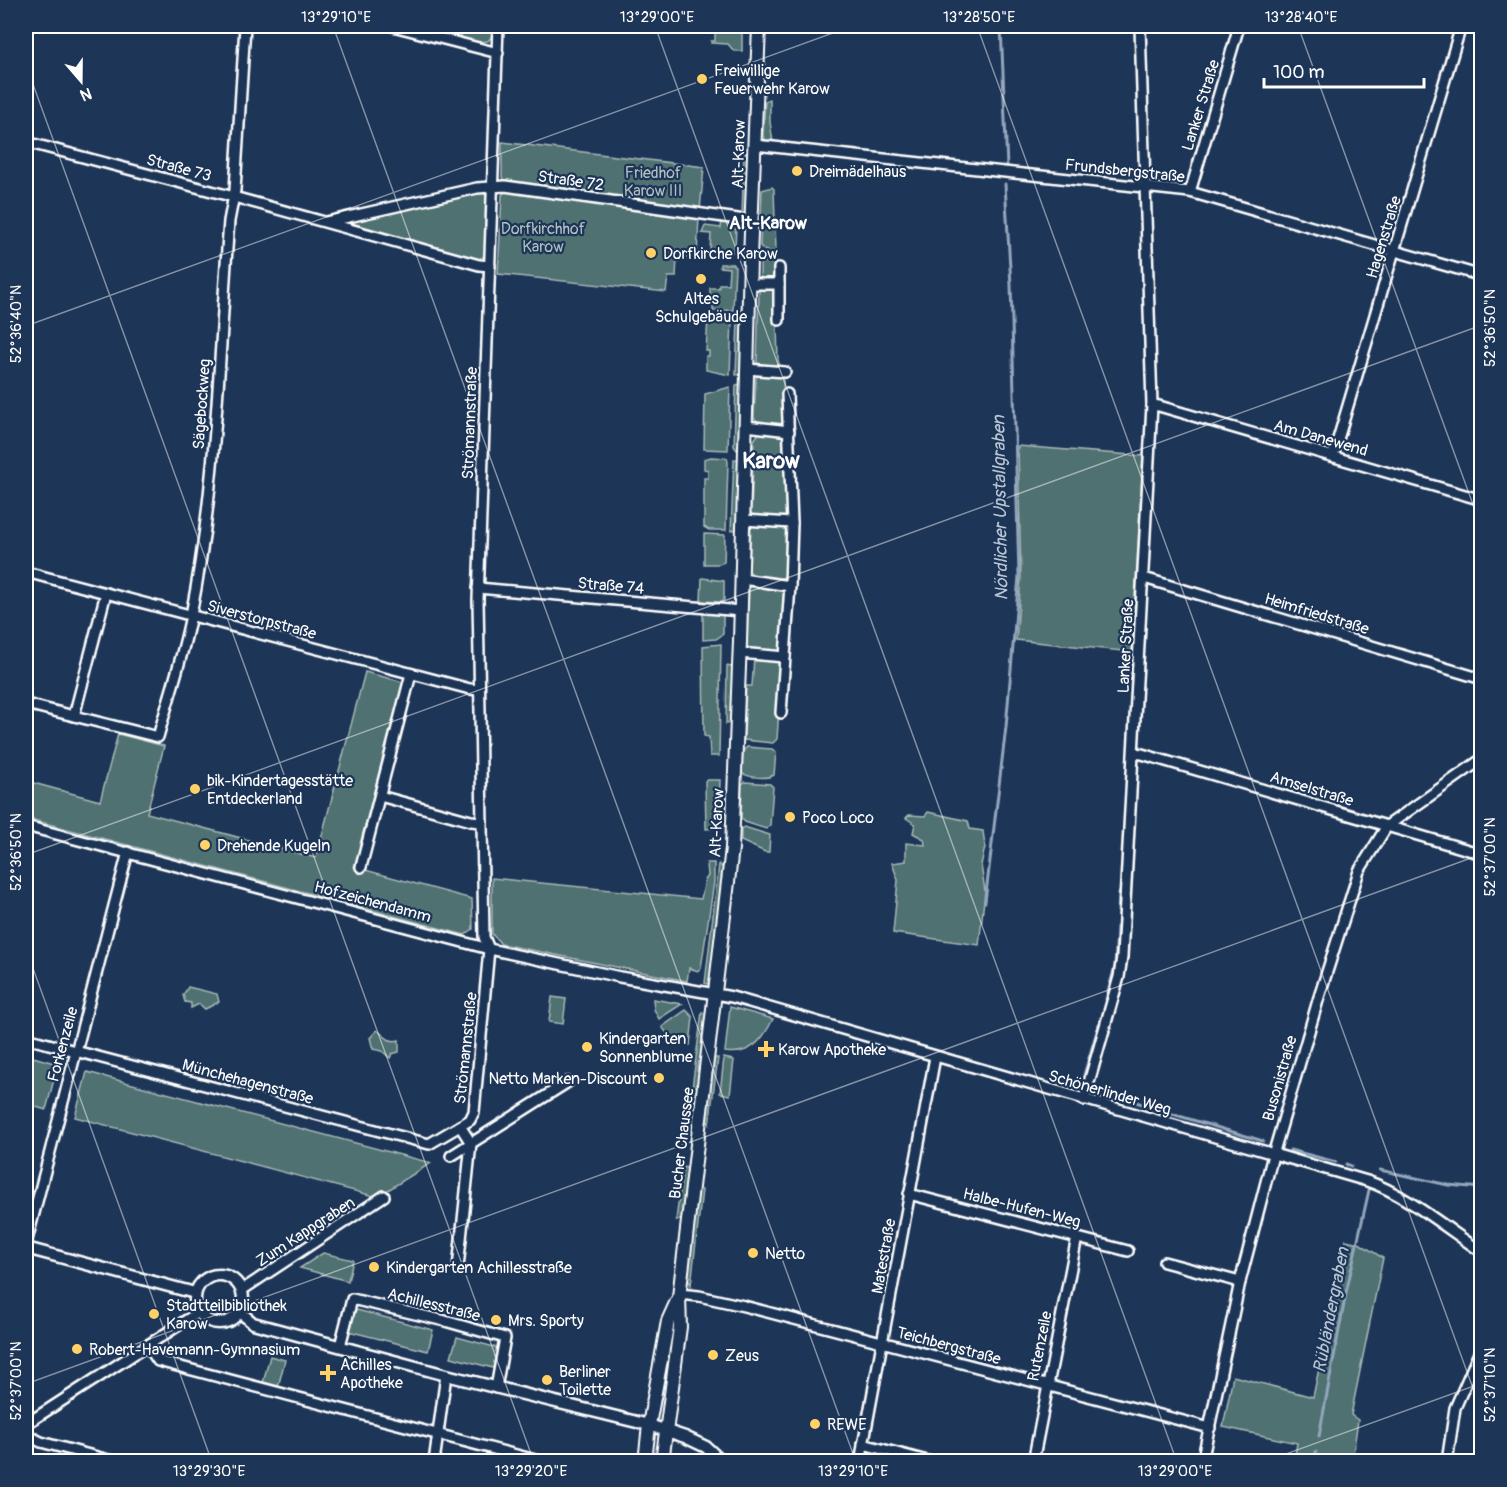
<svg xmlns="http://www.w3.org/2000/svg" width="1507" height="1487" viewBox="0 0 1507 1487" font-family="Pangolin,sans-serif">
	<style>
		.green { fill: #507171; stroke: #a8b8b8; stroke-width: 1.5 }
		.lines { fill: none; stroke-linecap: round; stroke-linejoin: round }
		.stream { stroke: #94a7bd; stroke-width: 3 }
		.minor-casing { stroke: #fff; stroke-width: 14 }
		.tertiary-casing { stroke: #fff; stroke-width: 15 }
		.secondary-casing { stroke: #fff; stroke-width: 16 }
		.minor { stroke: #1d3557; stroke-width: 9 }
		.tertiary { stroke: #1d3557; stroke-width: 10 }
		.secondary { stroke: #1d3557; stroke-width: 12 }
		.ticks { fill: none; stroke: #fff; stroke-width: 1.5; stroke-opacity: 0.45 }
		.poi-dot { fill: #ffd166; stroke: #1d3557; stroke-width: 2 }
		.labels { text-anchor: middle; stroke-width: 4.5; stroke-linejoin: round; paint-order: stroke }
		.poi-label { font-size: 16px; fill: #fff; stroke: #1d3557; text-anchor: start }
		.street-label { font-size: 16px; fill: #fff; stroke: #1d3557 }
		.park-label { font-size: 16px; fill: #b0bfbf; stroke: #1d3557 }
		.neighbourhood-label { font-size: 18px; font-weight: bold; fill: #fff; stroke: #1d3557 }
		.water-label { font-size: 18px; font-style: italic; fill: #b8c5d3; stroke: #1d3557 }
		.district-label { font-size: 22px; font-weight: bold; fill: #fff; stroke: #1d3557 }
		.neatline { fill: none; stroke: #fff; stroke-width: 2 }
		.ticks-label { font-size: 15px; text-anchor: middle; fill: #fff }
	</style>
	<rect width="100%" height="100%" fill="#1d3557"/>
	<filter id="ink" filterUnits="userSpaceOnUse"><feTurbulence type="fractalNoise" baseFrequency=".0167" numOctaves="2"/><feDisplacementMap in="SourceGraphic" scale="12" xChannelSelector="R" yChannelSelector="G"/><feConvolveMatrix kernelMatrix="1 2 1 2 8 2 1 2 1" color-interpolation-filters="sRGB"/></filter>
	<g filter="url(#ink)">
		<g class="green">
			<polygon points="416,26 494,26 494,34 488,41 477,42"/>
			<polygon points="715,26 742,26 742,51 734,51 728,44 711,43 711,41 715,41 715,33 717,32"/>
			<polygon points="770,99 770,122 773,142 766,141 763,136 765,101"/>
			<polygon points="502,142 704,167 700,210 504,181 502,177"/>
			<polygon points="744,152 750,155 747,213 742,217"/>
			<polygon points="772,187 774,189 776,251 773,253 764,250 760,246 762,190"/>
			<polygon points="506,191 699,218 697,255 690,257 677,257 676,277 668,277 666,292 498,274 502,195"/>
			<polygon points="481,193 484,193 488,199 487,251 485,256 477,260 345,223 346,220"/>
			<polygon points="722,221 734,222 736,225 735,252 710,251 711,234 702,233 705,226 721,228"/>
			<polygon points="774,261 776,264 776,282 763,282 760,277 760,265 763,262"/>
			<polygon points="720,264 733,264 735,267 733,310 713,311 713,303 710,302 710,288 719,288 719,284 728,284 729,268 720,267"/>
			<polygon points="763,286 773,287 776,290 778,360 780,367 761,367 757,363 759,291"/>
			<polygon points="708,318 732,318 730,375 706,370 706,356 709,356 709,351 706,351"/>
			<polygon points="738,319 743,320 743,374 736,375"/>
			<polygon points="760,373 779,374 783,380 785,423 781,427 760,423 754,418 756,378"/>
			<polygon points="740,384 743,385 740,449 737,450 734,446 736,385"/>
			<polygon points="730,387 728,450 704,449 705,394"/>
			<polygon points="759,433 782,435 786,440 788,516 784,519 754,518 751,513 754,440"/>
			<polygon points="1018,446 1143,456 1132,652 1016,640 1021,577"/>
			<polygon points="711,457 727,458 728,462 726,530 709,530 704,527 704,478 708,478 708,470 704,469 704,459"/>
			<polygon points="734,459 740,460 739,528 731,531"/>
			<polygon points="755,525 785,526 787,529 788,577 782,582 758,579 749,571 751,528"/>
			<polygon points="704,534 725,535 724,562 719,564 704,564"/>
			<polygon points="702,578 724,581 724,600 722,602 701,601"/>
			<polygon points="758,584 783,588 787,593 782,649 779,652 751,650 747,647 749,587"/>
			<polygon points="703,612 723,614 723,634 716,639 703,640"/>
			<polygon points="721,644 719,756 710,756 709,737 704,736 703,646"/>
			<polygon points="754,658 779,660 782,664 777,739 773,743 744,740 746,686 752,686"/>
			<polygon points="727,666 731,667 733,670 732,722 726,724"/>
			<polygon points="365,672 403,682 354,867 472,899 473,929 465,935 26,818 26,781 100,801 118,734 164,746 147,813 316,858"/>
			<path d="M747,747L772,749L776,752L774,775C767,779 749,778 742,773L743,751Z"/>
			<polygon points="708,780 720,780 718,828 706,829 705,781"/>
			<polygon points="745,782 770,784 773,787 770,825 766,829 745,822 741,818 742,784"/>
			<polygon points="928,812 968,821 970,829 983,831 985,847 981,865 985,891 979,945 893,933 898,880 892,863 906,861 906,843 925,845 924,839 913,833 915,824 906,818 909,815 925,816"/>
			<polygon points="744,827 770,835 769,852 765,852 741,841 741,829"/>
			<polygon points="707,863 714,863 714,882 701,968 698,971 689,968 687,981 501,944 492,934 492,878 701,899 705,880 708,876"/>
			<polygon points="719,864 724,869 712,976 707,984 705,983"/>
			<polygon points="188,987 217,994 219,1002 205,1009 199,1004 191,1008 191,1003 185,1002 183,995"/>
			<polygon points="552,997 566,999 563,1024 549,1022"/>
			<polygon points="653,999 682,1004 659,1019 654,1009"/>
			<path d="M730,1007L773,1019C763,1040 750,1056 725,1052Z"/>
			<polygon points="686,1010 693,1017 690,1045 671,1038 662,1027"/>
			<polygon points="702,1012 707,1013 702,1061 698,1062 697,1071 701,1072 697,1106 689,1111"/>
			<path d="M377,1030C384,1035 388,1043 399,1040V1052L392,1054L390,1058L382,1051L373,1049L370,1038Z"/>
			<polygon points="26,1055 58,1064 46,1110 26,1104"/>
			<polygon points="713,1058 718,1058 709,1124 706,1119"/>
			<polygon points="724,1058 734,1060 730,1095 720,1093"/>
			<polygon points="87,1072 431,1163 377,1197 75,1117"/>
			<polygon points="683,1167 689,1169 683,1220 676,1220"/>
			<polygon points="698,1189 702,1190 691,1285 687,1277"/>
			<polygon points="1346,1240 1359,1243 1383,1258 1351,1415 1358,1420 1352,1461 1294,1461 1297,1443 1223,1427 1233,1376 1313,1397"/>
			<polygon points="323,1253 353,1260 348,1281 300,1268"/>
			<polygon points="353,1309 433,1330 428,1351 348,1331"/>
			<polygon points="457,1337 498,1348 493,1368 451,1357"/>
			<polygon points="270,1356 285,1360 278,1387 263,1383"/>
		</g>
		<g class="lines">
			<g class="stream">
				<polyline points="1001,26 1007,167"/>
				<polyline points="985,902 1006,727 1019,576 1011,285 1005,184"/>
				<polyline points="1118,911 1119,893"/>
				<polyline points="1106,999 1115,966 1117,927"/>
				<polyline points="1084,1075 1099,1024"/>
				<polyline points="1107,1093 1152,1107"/>
				<polyline points="1169,1113 1263,1141"/>
				<polyline points="1290,1150 1336,1162"/>
				<polyline points="1346,1164 1351,1166"/>
				<polyline points="1380,1170 1448,1185 1482,1188"/>
				<polyline points="1319,1436 1346,1293 1369,1190"/>
				<polyline points="1315,1462 1316,1452"/>
			</g>
			<g class="minor-casing">
				<g id="minor">
					<polyline points="393,26 498,53"/>
					<polyline points="26,142 234,197 479,265 490,266"/>
					<polyline points="755,145 1190,192 1482,276"/>
					<polyline points="1190,192 1239,26"/>
					<polyline points="326,222 477,188 505,186 752,221"/>
					<polyline points="750,284 779,284"/>
					<polyline points="779,320 779,268"/>
					<polyline points="747,369 785,372"/>
					<polyline points="1152,405 1159,406 1482,500"/>
					<polyline points="746,426 789,431"/>
					<polyline points="1333,456 1461,26"/>
					<polyline points="744,520 792,523"/>
					<polyline points="26,572 470,689 479,690"/>
					<polyline points="1144,578 1482,679"/>
					<polyline points="742,579 790,586"/>
					<polyline points="478,588 741,611"/>
					<polyline points="739,653 785,657 781,713"/>
					<polyline points="785,657 790,586 792,523 787,394"/>
					<path d="M26,704L158,737C169,697 183,656 191,615C217,485 219,352 229,221L235,190L245,26"/>
					<polyline points="74,716 106,593"/>
					<polyline points="1134,753 1142,754 1482,854"/>
					<polyline points="380,796 471,821 482,822"/>
					<path d="M26,826L489,949L620,977L732,997L1367,1181C1404,1193 1449,1230 1482,1252"/>
					<polyline points="361,867 411,674"/>
					<polyline points="26,1038 429,1144 470,1120 474,1112 489,949 484,937 478,600 498,26"/>
					<polyline points="1084,1100 1119,977 1122,957 1152,405 1140,26"/>
					<polyline points="451,1156 568,1082"/>
					<polyline points="909,1194 1128,1251"/>
					<polyline points="26,1244 128,852"/>
					<polyline points="1164,1262 1240,1282"/>
					<polyline points="458,1268 471,1143 460,1126"/>
					<polyline points="242,1290 384,1196"/>
					<polyline points="679,1294 699,1296 744,1306 1210,1428"/>
					<polyline points="148,1346 158,1361 543,1462"/>
					<polyline points="340,1346 352,1299 445,1321 505,1338 496,1388"/>
					<polyline points="26,1424 199,1312"/>
					<polyline points="26,1432 33,1438 41,1442 116,1462"/>
					<polyline points="863,1444 931,1462"/>
					<polyline points="434,1462 446,1375"/>
					<polyline points="860,1462 935,1057"/>
					<polyline points="1033,1462 1077,1237"/>
					<polyline points="1202,1462 1240,1282 1273,1155 1319,997 1359,871 1387,826 1482,759"/>
					<polyline points="1447,1462 1455,1408 1482,1346"/>
				</g>
			</g>
			<g class="tertiary-casing">
				<g id="tertiary">
					<polyline points="26,1248 195,1293"/>
					<circle cx="219" cy="1299" r="24"/>
					<polyline points="240,1312 253,1323 446,1375 649,1425 685,1437 706,1447 722,1462"/>
				</g>
			</g>
			<g class="secondary-casing">
				<g id="secondary">
					<polyline points="645,1462 649,1425 668,1321 677,1301"/>
					<polyline points="662,1462 680,1327 679,1297 732,848 740,641 750,259 759,26"/>
				</g>
			</g>
			<use href="#minor" class="minor"/>
			<use href="#tertiary" class="tertiary"/>
			<use href="#secondary" class="secondary"/>
		</g>
	</g>
	<path class="ticks" d="M333,26L856,1462M655,26L1177,1462M977,26L1482,1413M1298,26L1482,529M26,65L534,1462M26,326L852,26M26,855L1482,325M26,949L212,1462M26,1384L1482,854M1264,1462L1482,1383"/>
	<g class="poi-dot">
		<circle cx="702" cy="79" r="6"/>
		<circle cx="797" cy="171" r="6"/>
		<circle cx="651" cy="253" r="6"/>
		<circle cx="701" cy="279" r="6"/>
		<circle cx="195" cy="789" r="6"/>
		<circle cx="790" cy="817" r="6"/>
		<circle cx="205" cy="845" r="6"/>
		<circle cx="587" cy="1047" r="6"/>
		<path d="M763 1040h6v6h6v6h-6v6h-6v-6h-6v-6h6z"/>
		<circle cx="659" cy="1078" r="6"/>
		<circle cx="753" cy="1253" r="6"/>
		<circle cx="374" cy="1267" r="6"/>
		<circle cx="154" cy="1314" r="6"/>
		<circle cx="496" cy="1320" r="6"/>
		<circle cx="77" cy="1349" r="6"/>
		<circle cx="713" cy="1355" r="6"/>
		<path d="M325 1364h6v6h6v6h-6v6h-6v-6h-6v-6h6z"/>
		<circle cx="547" cy="1380" r="6"/>
		<circle cx="815" cy="1424" r="6"/>
	</g>
	<g class="labels">
		<g class="poi-label">
			<text x="714" y="76">Freiwillige<tspan x="714" dy="18">Feuerwehr Karow</tspan></text>
			<text x="809" y="177">Dreimädelhaus</text>
			<text x="663" y="259">Dorfkirche Karow</text>
			<text x="701" y="304" text-anchor="middle">Altes<tspan x="701" dy="18">Schulgebäude</tspan></text>
			<text x="207" y="786">bik-Kindertagesstätte<tspan x="207" dy="18">Entdeckerland</tspan></text>
			<text x="802" y="823">Poco Loco</text>
			<text x="217" y="851">Drehende Kugeln</text>
			<text x="599" y="1044">Kindergarten<tspan x="599" dy="18">Sonnenblume</tspan></text>
			<text x="778" y="1055">Karow Apotheke</text>
			<text x="647" y="1084" text-anchor="end">Netto Marken-Discount</text>
			<text x="765" y="1259">Netto</text>
			<text x="386" y="1273">Kindergarten Achillesstraße</text>
			<text x="166" y="1311">Stadtteilbibliothek<tspan x="166" dy="18">Karow</tspan></text>
			<text x="508" y="1326">Mrs. Sporty</text>
			<text x="89" y="1355">Robert-Havemann-Gymnasium</text>
			<text x="725" y="1361">Zeus</text>
			<text x="340" y="1370">Achilles<tspan x="340" dy="18">Apotheke</tspan></text>
			<text x="559" y="1377">Berliner<tspan x="559" dy="18">Toilette</tspan></text>
			<text x="827" y="1430">REWE</text>
		</g>
		<g class="street-label">
			<text transform="translate(1200 105) rotate(-73)" y="6">Lanker Straße</text>
			<text transform="translate(738 154) rotate(-88)" y="6">Alt-Karow</text>
			<text transform="translate(179 167) rotate(15)" y="6">Straße 73</text>
			<text transform="translate(1125 170) rotate(6)" y="6">Frundsbergstraße</text>
			<text transform="translate(571 180) rotate(8)" y="6">Straße 72</text>
			<text transform="translate(1383 237) rotate(-73)" y="6">Hagenstraße</text>
			<text transform="translate(201 404) rotate(-86)" y="6">Sägebockweg</text>
			<text transform="translate(469 423) rotate(-88)" y="6">Strömannstraße</text>
			<text transform="translate(1321 437) rotate(16)" y="6">Am Danewend</text>
			<text transform="translate(611 585) rotate(5)" y="6">Straße 74</text>
			<text transform="translate(1317 613) rotate(17)" y="6">Heimfriedstraße</text>
			<text transform="translate(262 619) rotate(15)" y="6">Siverstorpstraße</text>
			<text transform="translate(1125 646) rotate(-87)" y="6">Lanker Straße</text>
			<text transform="translate(1312 788) rotate(17)" y="6">Amselstraße</text>
			<text transform="translate(716 823) rotate(-87)" y="6">Alt-Karow</text>
			<text transform="translate(373 901) rotate(15)" y="6">Hofzeichendamm</text>
			<text transform="translate(62 1044) rotate(-75)" y="6">Forkenzeile</text>
			<text transform="translate(465 1048) rotate(-84)" y="6">Strömannstraße</text>
			<text transform="translate(1279 1078) rotate(-74)" y="6">Busonistraße</text>
			<text transform="translate(248 1081) rotate(15)" y="6">Münchehagenstraße</text>
			<text transform="translate(1110 1092) rotate(16)" y="6">Schönerlinder Weg</text>
			<text transform="translate(681 1143) rotate(-83)" y="6">Bucher Chaussee</text>
			<text transform="translate(1022 1207) rotate(14)" y="6">Halbe-Hufen-Weg</text>
			<text transform="translate(305 1231) rotate(-33)" y="6">Zum Kappgraben</text>
			<text transform="translate(883 1256) rotate(-80)" y="6">Matestraße</text>
			<text transform="translate(434 1304) rotate(14)" y="6">Achillesstraße</text>
			<text transform="translate(949 1345) rotate(15)" y="6">Teichbergstraße</text>
			<text transform="translate(1039 1346) rotate(-79)" y="6">Rutenzeile</text>
		</g>
		<g class="park-label">
			<text x="653" y="178">Friedhof<tspan x="653" dy="18">Karow III</tspan></text>
			<text x="543" y="234">Dorfkirchhof<tspan x="543" dy="18">Karow</tspan></text>
		</g>
		<g class="neighbourhood-label">
			<text x="768" y="229">Alt-Karow</text>
		</g>
		<g class="water-label">
			<text transform="translate(1000 508) rotate(-91)" y="6">Nördlicher Upstallgraben</text>
			<text transform="translate(1331 1310) rotate(-79)" y="6">Rübländergraben</text>
		</g>
		<g class="district-label">
			<text x="771" y="468">Karow</text>
		</g>
	</g>
	<rect width="1507" height="1487" fill="none" stroke="#1d3557" stroke-width="66"/>
	<g transform="translate(81 81) rotate(160)" stroke="#1d3557" stroke-width="4.5" paint-order="stroke">
	<path d="M0-4.5L10 22L0 15L-10 22Z" fill="#ffffff"/>
	<text y="-9" font-size="16" font-weight="bold" text-anchor="middle" fill="#ffffff">N</text>
	</g>
	<path d="M1264 78v9h160v-9" fill="none" stroke="#ffffff" stroke-width="3"/>
	<text x="1273" y="78" font-size="18" fill="#ffffff" stroke="#1d3557" stroke-width="4.5" paint-order="stroke">100 m</text>
	<rect x="33" y="33" width="1441" height="1421" class="neatline"/>
	<g class="ticks-label">
		<text x="336" y="22">13°29'10"E</text>
		<text x="657" y="22">13°29'00"E</text>
		<text x="979" y="22">13°28'50"E</text>
		<text x="1301" y="22">13°28'40"E</text>
		<text transform="translate(16 324) rotate(-90)" y="5">52°36'40"N</text>
		<text transform="translate(1490 328) rotate(-90)" y="5">52°36'50"N</text>
		<text transform="translate(16 852) rotate(-90)" y="5">52°36'50"N</text>
		<text transform="translate(1490 857) rotate(-90)" y="5">52°37'00"N</text>
		<text transform="translate(16 1381) rotate(-90)" y="5">52°37'00"N</text>
		<text transform="translate(1490 1385) rotate(-90)" y="5">52°37'10"N</text>
		<text x="209" y="1476">13°29'30"E</text>
		<text x="531" y="1476">13°29'20"E</text>
		<text x="853" y="1476">13°29'10"E</text>
		<text x="1175" y="1476">13°29'00"E</text>
	</g>
</svg>
